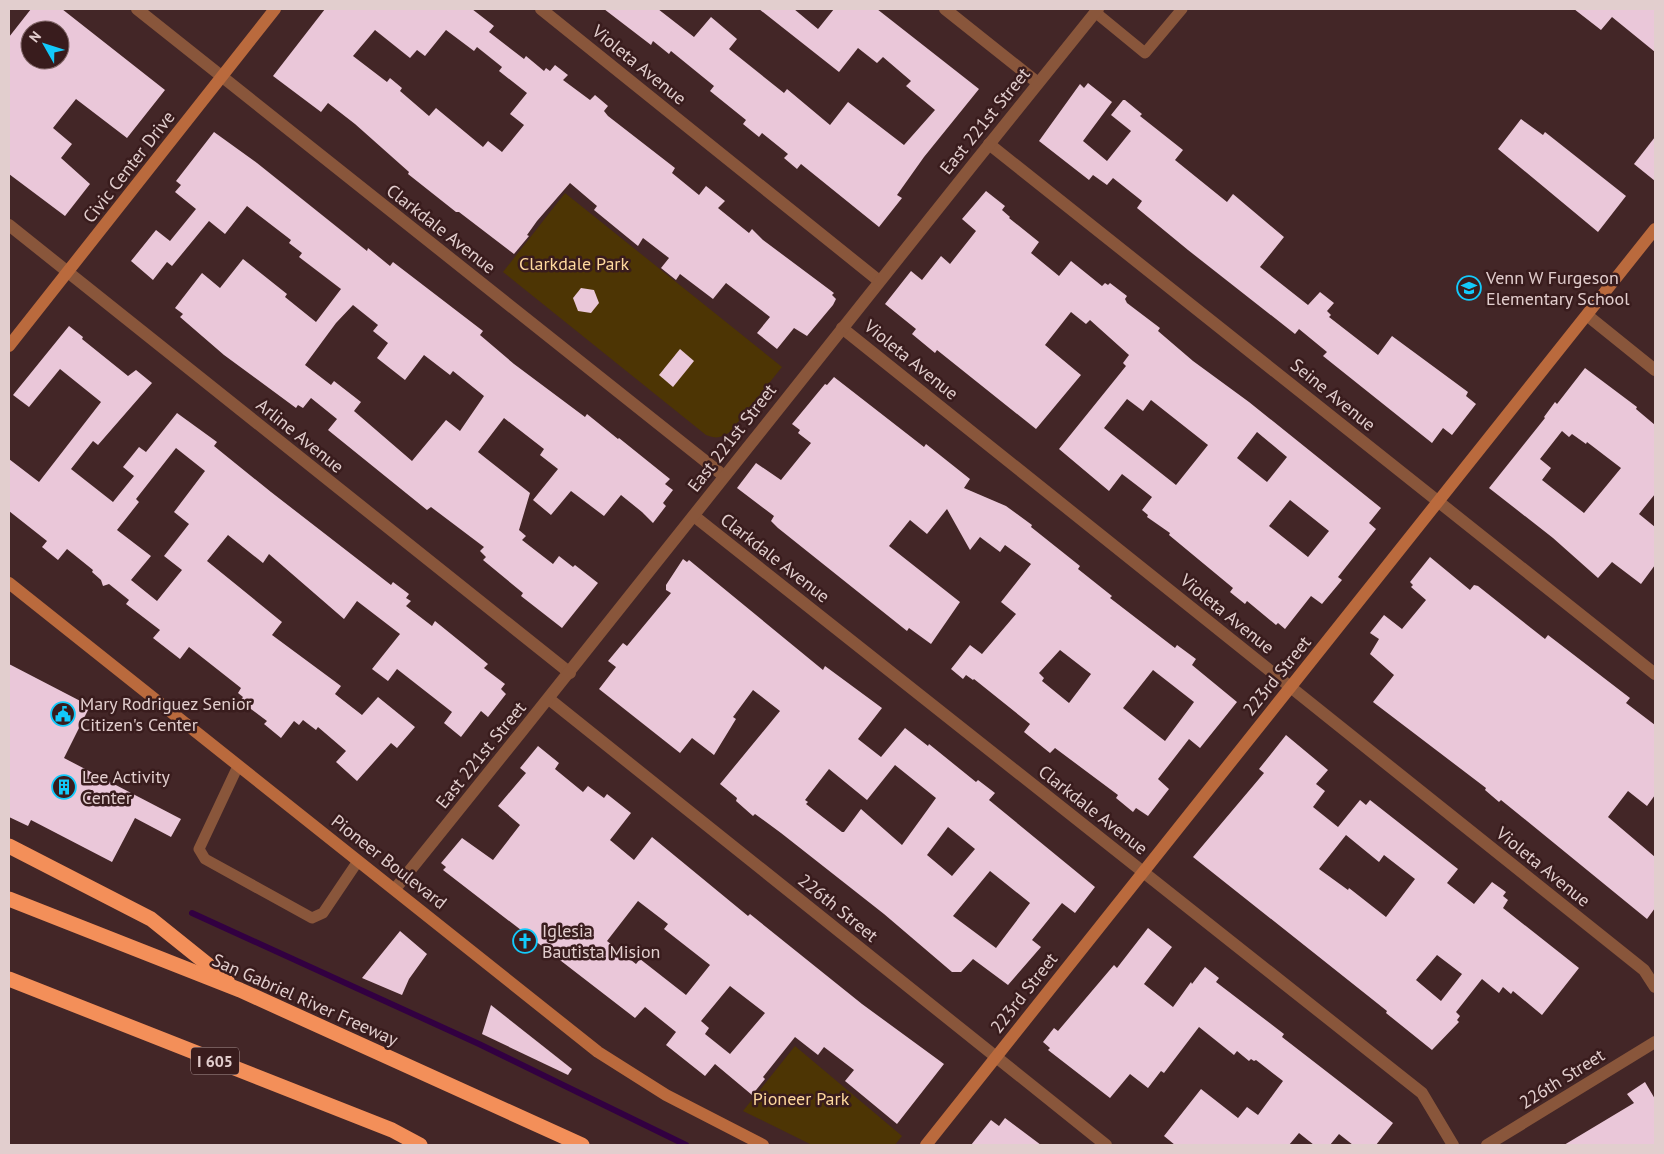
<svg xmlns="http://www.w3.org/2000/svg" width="1664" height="1154" viewBox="0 0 1664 1154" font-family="'PT Sans',sans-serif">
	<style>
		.green { fill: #4d3504 }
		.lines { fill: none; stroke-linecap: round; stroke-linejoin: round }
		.stream { stroke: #320041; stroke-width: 6 }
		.building { fill: #eac7d9; fill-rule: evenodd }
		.lane { stroke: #89563b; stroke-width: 11 }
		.street { stroke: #89563b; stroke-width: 12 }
		.secondary { stroke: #ba6a3d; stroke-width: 12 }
		.highway { stroke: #f38f59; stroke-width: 15 }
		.labels { text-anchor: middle; stroke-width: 5; stroke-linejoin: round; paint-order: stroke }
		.shield { fill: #391c1d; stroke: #af9999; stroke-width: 1 }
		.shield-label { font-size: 16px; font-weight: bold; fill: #e2cece }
		.street-label { font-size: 18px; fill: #e2cece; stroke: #391c1d }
		.park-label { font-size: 18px; fill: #fed89d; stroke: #391c1d }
		.poi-label { font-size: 18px; fill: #e2cece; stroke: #391c1d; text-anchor: start }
	</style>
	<rect width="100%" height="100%" fill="#432627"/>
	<g class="green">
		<path d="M565,193L782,367L730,432C721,438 716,439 706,435L503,272Z"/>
		<polygon points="795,1046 902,1136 895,1145 812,1145 743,1111"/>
	</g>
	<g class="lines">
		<polyline class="stream" points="192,913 479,1044 686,1145"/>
	</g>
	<g class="building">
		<path d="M31,9H62L165,90L127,138L76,99L53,128L72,144L61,158L90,184L65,216L9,174V37ZM30,30H60V60H30Z"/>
		<path d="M325,9H472L494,26L489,32L524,59L526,56L544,71L546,68L550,71L555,65L568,75L563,80L590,100L595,95L608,106L604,111L608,116L675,168L672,173L699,195L706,186L725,201L718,208L749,233L752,229L763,240L834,293L832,295L836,299L833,305L807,336L794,328L777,349L757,333L770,317L726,283L713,299L680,274L676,280L661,268L669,258L643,238L638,246L594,210L597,206L570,183L537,221L527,235L529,236L514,254L459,212H456L408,174L409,172L355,124L328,103L321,112L273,76ZM375,30L410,58L417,50L425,56L446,30L474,51L477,47L502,67L499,71L527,93L510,114L524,125L502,152L488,141L483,147L436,108L429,116L400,91L402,88L390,78L387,82L353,56Z"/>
		<polygon points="604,9 658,9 694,37 711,17 737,39 729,49 784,93 787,89 830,125 848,102 904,145 935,110 906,86 911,81 883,57 877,63 858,48 839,72 759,9 794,9 818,29 834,9 877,9 979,89 924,157 897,195 902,198 879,227 801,164 797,169 784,158 788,154 762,133 759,137 743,124 746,120 710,91 714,86 671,51 669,54 653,41 651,45"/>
		<polygon points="1574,9 1655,9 1655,52 1612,17 1601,30"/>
		<polygon points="1088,83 1112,102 1083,141 1107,161 1131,131 1111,115 1123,100 1125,100 1142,114 1140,116 1183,150 1175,160 1227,202 1233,194 1284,237 1260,267 1308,305 1320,292 1334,303 1327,311 1331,315 1329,317 1378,355 1392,336 1468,392 1466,396 1476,404 1452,435 1443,428 1432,443 1323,356 1327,352 1299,329 1295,334 1188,250 1137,208 1142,201 1113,178 1107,185 1093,175 1089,180 1039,141 1080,84 1084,88"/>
		<polygon points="1521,119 1543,135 1545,132 1626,196 1598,232 1498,149"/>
		<path d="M214,132L257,163L367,251L368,248L390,266L393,262L483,331L480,335L514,364L585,417L587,414L618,439L619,438L670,479L665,484L673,490L663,503L666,506L653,523L642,512L621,495L604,516L571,491L551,515L533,500L558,469L540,455L544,449L504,418L478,452L530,493L519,530L526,536L522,540L553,564L559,556L573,567L575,565L598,583L562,628L521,596L523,593L483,560L486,557L480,551L484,547L431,507L427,510L328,430L337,419L311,398L303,408L298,405L296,408L224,355L180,317L183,314L175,308L202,273L220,288L243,259L287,294L285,297L316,322L341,289L299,257L302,253L289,243L291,240L247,206L225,234L209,221L172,266L167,262L153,280L131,261L156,230L170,241L196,209L175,192L181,185L176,181ZM353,305L378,325L373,331L388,343L377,358L405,380L424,355L450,375L453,371L484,396L460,431L446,420L412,461L354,411L361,402L334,381L331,385L305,365L336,323Z"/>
		<polygon points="1655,137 1655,181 1634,164"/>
		<path d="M986,191L1005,206L1002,210L1010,217L1009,218L1039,242L1031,253L1059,276L1071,261L1102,286L1105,283L1108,285L1110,283L1127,296L1125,299L1127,303L1160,328L1158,331L1193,361L1249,402L1381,508L1369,523L1376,529L1338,577L1342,580L1322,604L1311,596L1285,629L1278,623L1276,625L1247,601L1245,604L1230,592L1233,588L1169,535L1170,533L1147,517L1148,515L1142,510L1152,497L1122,474L1109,491L1059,449L1126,366L1123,363L1129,355L1090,320L1086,324L1071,312L1045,345L1081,375L1036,429L937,350L935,353L912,334L916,329L885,304L911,271L922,280L941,256L950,264L976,231L962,219ZM1127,399L1143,411L1151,400L1208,445L1176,485L1104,428ZM1257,432L1287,457L1267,482L1237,458ZM1290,500L1329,531L1308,557L1269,526Z"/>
		<polygon points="581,288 594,290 599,303 591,313 578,311 573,298"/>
		<path d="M69,326L83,337L82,339L128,376L136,370L152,383L98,445L93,441L71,469L113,502L134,476L123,467L139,447L146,452L177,413L217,442L214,446L271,492L391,585L393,582L409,594L406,598L411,601L406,606L432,626L435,621L488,664L484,668L505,684L501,689L506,694L488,717L481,711L461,737L444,723L452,712L397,669L388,681L372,669L400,634L357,601L344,619L269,554L263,563L228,535L207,561L282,622L272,635L341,686L335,694L362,715L378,697L415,727L397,748L391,743L357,781L336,762L346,751L318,727L316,730L303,720L299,725L294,721L281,738L264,724L267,721L240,701L243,697L238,693L241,688L189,647L180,659L153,638L160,630L126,604L129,600L109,584L103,586L101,580L92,572L93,570L67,549L58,560L42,547L47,541L9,511V459L39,482L101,402L60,369L29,407L13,395ZM176,448L205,471L174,512L189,524L164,556L182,570L157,601L131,580L151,556L117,530L139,502L136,499Z"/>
		<polygon points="680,349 694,361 673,387 659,375"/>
		<path d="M1585,368L1637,407L1636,409L1655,425V494L1639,514L1655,527V565L1641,584L1612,562L1598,578L1553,538L1489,488L1545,418L1544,417L1555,402L1557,404ZM1562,431L1569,437L1572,434L1586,444L1587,442L1621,468L1584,513L1542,480L1551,468L1540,459Z"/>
		<path d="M834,377L924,447L926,444L970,479L964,488L1006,506L1032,525L1031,527L1080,566L1078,569L1112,596L1110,598L1175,648L1177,645L1196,659L1192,665L1237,702L1200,748L1189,739L1158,779L1169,789L1148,816L1136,808L1133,812L1116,798L1118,795L1055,748L1050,753L1024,732L1030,724L974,679L973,680L966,675L963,679L951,669L970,645L982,654L1016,614L1001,602L1031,564L1005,545L1000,552L980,537L970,550L947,509L927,534L910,520L889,546L960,602L931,644L909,628L907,631L778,528L771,521L774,516L737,488L756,463L781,480L811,443L798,433L800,430L792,424L825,384L827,385ZM1060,650L1091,674L1069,703L1042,681L1044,678L1039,673ZM1153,670L1194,702L1165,741L1123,708Z"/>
		<polygon points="1430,557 1470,590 1474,585 1478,586 1545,639 1548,635 1630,698 1626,703 1655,725 1655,795 1647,806 1628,791 1608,817 1655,857 1655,908 1647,919 1527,821 1501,800 1499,802 1485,790 1486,788 1373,702 1394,675 1370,654 1379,639 1370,633 1384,615 1402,629 1426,600 1411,587 1413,585 1410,582"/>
		<path d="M683,559L687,562L689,560L823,670L825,666L882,708L858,739L881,757L905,728L928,746L929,744L976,782L978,780L995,793L989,800L1095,887L1075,913L1062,903L1032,940L1041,947L1008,985L973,959L961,972H952L884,914L781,833L755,814L753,816L736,801L737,798L720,784L780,711L753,690L733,717L736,719L714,755L692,738L680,753L599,689L616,667L608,661L623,643L627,646L671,593L666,590V585ZM895,765L936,798L902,845L861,809L844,832H842L806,804L808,802L805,800L829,769L867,800ZM948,827L975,849L952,876L927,855ZM990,871L1030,903L996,948L953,916Z"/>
		<polygon points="9,664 90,706 64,758 181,819 171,837 135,818 112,862 31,820 28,826 9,817"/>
		<path d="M1286,735L1328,770L1316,784L1325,791L1313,807L1338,827L1360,800L1366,805L1370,800L1458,869L1447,883L1474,904L1492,882L1506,892L1503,896L1508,900L1503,908L1579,968L1542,1015L1513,991L1511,994L1503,987L1499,993L1482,979L1456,1012L1460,1016L1457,1020L1459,1022L1432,1050L1386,1013L1387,1011L1193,857L1264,773L1259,769ZM1346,835L1379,862L1384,855L1415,879L1386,917L1349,888L1348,890L1319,869ZM1437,955L1462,974L1441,1001L1416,980Z"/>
		<path d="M538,746L559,763L555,769L583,792L588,786L604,798L607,794L631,813L610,840L634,860L652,837L748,916L750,914L862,1004L944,1064L897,1124L845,1081L854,1070L824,1047L818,1055L795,1037L763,1077L765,1079L752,1095L715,1064L705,1076L666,1045L676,1032L645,1007L635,1018L443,870L446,867L441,863L462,838L493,860L520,825L498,806L526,773L520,768ZM638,901L668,924L664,929L710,965L686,995L640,959L636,964L607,941ZM730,986L765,1013L730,1054L705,1034L709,1028L701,1021Z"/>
		<polygon points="1148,928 1172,947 1144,984 1173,1007 1191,982 1192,984 1205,967 1219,978 1216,982 1284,1034 1282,1037 1393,1123 1376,1145 1353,1145 1339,1134 1330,1145 1314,1145 1299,1133 1289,1145 1175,1145 1164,1136 1201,1089 1238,1118 1247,1107 1258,1115 1283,1081 1256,1060 1254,1061 1251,1059 1249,1061 1237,1051 1234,1055 1199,1027 1164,1073 1161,1071 1148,1088 1130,1074 1110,1098 1048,1050 1050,1048 1043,1042 1054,1028 1058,1031 1114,965 1117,968"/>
		<polygon points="400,931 427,954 409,979 402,995 362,978"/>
		<polygon points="491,1005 572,1069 568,1075 482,1034"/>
		<polygon points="1645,1082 1655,1099 1655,1145 1564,1145 1634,1103 1627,1094"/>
		<polygon points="1005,1118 1041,1145 971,1145 991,1120 999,1126"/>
	</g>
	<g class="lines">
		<g class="lane">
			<polyline points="1095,12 1145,53 1182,9"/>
			<polyline points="238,766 199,849 205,859 312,918 323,913 358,861"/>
		</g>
		<g class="street">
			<polyline points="137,9 724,476"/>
			<polyline points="541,9 878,280"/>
			<polyline points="945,9 1038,83"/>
			<polyline points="989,144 1655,674"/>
			<polyline points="9,225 570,673"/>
			<polyline points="1588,316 1655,370"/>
			<polyline points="842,328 1644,970 1655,987"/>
			<polyline points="694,516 1422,1093 1453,1145"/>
			<polyline points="549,699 1106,1145"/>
			<path d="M395,889C631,597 862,301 1098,9"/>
			<polyline points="1487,1145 1655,1042"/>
		</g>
		<g class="secondary">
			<polyline points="9,346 275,9"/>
			<polyline points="9,583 598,1052 666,1095 763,1145"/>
			<polyline points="926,1145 1655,229"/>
		</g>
		<g class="highway">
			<polyline points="9,846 151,919 227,980"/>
			<polyline points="9,899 240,990 582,1145"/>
			<polyline points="9,979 392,1130 420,1145"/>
		</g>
	</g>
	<defs>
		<g id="school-ring" transform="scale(1.25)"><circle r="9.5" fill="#391c1d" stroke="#13cafb" stroke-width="1.5"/><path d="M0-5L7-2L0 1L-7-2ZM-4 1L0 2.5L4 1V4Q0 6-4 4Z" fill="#13cafb"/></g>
		<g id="civic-ring" transform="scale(1.25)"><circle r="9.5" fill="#391c1d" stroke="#13cafb" stroke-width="1.5"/><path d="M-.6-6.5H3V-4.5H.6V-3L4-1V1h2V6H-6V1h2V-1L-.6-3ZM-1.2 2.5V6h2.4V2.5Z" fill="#13cafb"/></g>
		<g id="building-ring" transform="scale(1.25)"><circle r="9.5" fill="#391c1d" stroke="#13cafb" stroke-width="1.5"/><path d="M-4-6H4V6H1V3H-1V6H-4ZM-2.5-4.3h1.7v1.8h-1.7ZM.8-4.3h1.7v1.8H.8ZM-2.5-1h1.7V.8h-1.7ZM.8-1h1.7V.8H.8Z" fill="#13cafb"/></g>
		<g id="church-ring" transform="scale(1.25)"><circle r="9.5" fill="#391c1d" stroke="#13cafb" stroke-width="1.5"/><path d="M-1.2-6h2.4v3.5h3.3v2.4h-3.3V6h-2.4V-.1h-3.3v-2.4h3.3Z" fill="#13cafb"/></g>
	</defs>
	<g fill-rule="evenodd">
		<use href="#school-ring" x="1469" y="288"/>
		<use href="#civic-ring" x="63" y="714"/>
		<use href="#building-ring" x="64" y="787"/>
		<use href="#church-ring" x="525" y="941"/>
	</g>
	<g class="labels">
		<rect class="shield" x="191" y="1047.5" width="48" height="27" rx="4"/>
		<g class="shield-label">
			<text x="215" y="1067">I 605</text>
		</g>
		<g class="street-label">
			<text transform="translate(639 65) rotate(39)" y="6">Violeta Avenue</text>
			<text transform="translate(985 121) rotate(-51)" y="6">East 221st Street</text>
			<text transform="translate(129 167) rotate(-52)" y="6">Civic Center Drive</text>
			<text transform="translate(441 229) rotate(38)" y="6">Clarkdale Avenue</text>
			<text transform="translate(911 360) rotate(39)" y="6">Violeta Avenue</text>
			<text transform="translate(1333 395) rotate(39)" y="6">Seine Avenue</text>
			<text transform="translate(300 436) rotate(39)" y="6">Arline Avenue</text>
			<text transform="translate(732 438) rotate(-52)" y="6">East 221st Street</text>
			<text transform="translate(775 558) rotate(38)" y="6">Clarkdale Avenue</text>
			<text transform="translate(1227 614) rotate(39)" y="6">Violeta Avenue</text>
			<text transform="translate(1277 676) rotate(-51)" y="6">223rd Street</text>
			<text transform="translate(481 755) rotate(-51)" y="6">East 221st Street</text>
			<text transform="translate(1093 810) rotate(38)" y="6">Clarkdale Avenue</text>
			<text transform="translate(389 862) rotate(38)" y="6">Pioneer Boulevard</text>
			<text transform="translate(1543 867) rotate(39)" y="6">Violeta Avenue</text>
			<text transform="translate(838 908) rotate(39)" y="6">226th Street</text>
			<text transform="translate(1024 993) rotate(-52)" y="6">223rd Street</text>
			<text transform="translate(305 1000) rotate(24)" y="6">San Gabriel River Freeway</text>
			<text transform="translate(1562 1079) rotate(-32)" y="6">226th Street</text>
		</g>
		<g class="park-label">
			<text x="574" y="270">Clarkdale Park</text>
			<text x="801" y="1105">Pioneer Park</text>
		</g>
		<g class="poi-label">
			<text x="1486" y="284">Venn W Furgeson<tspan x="1486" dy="21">Elementary School</tspan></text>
			<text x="80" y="710">Mary Rodriguez Senior<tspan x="80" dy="21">Citizen's Center</tspan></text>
			<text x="82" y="783">Lee Activity<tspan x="82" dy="21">Center</tspan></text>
			<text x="542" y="937">Iglesia<tspan x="542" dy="21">Bautista Mision</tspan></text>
		</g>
	</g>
	<rect width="1664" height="1154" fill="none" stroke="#e2cece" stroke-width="20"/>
	<g transform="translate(45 45) rotate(309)"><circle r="24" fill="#391c1d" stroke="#7d6364"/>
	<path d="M0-4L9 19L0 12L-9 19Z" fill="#13cafb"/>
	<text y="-8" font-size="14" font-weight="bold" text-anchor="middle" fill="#e2cece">N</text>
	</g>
</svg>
